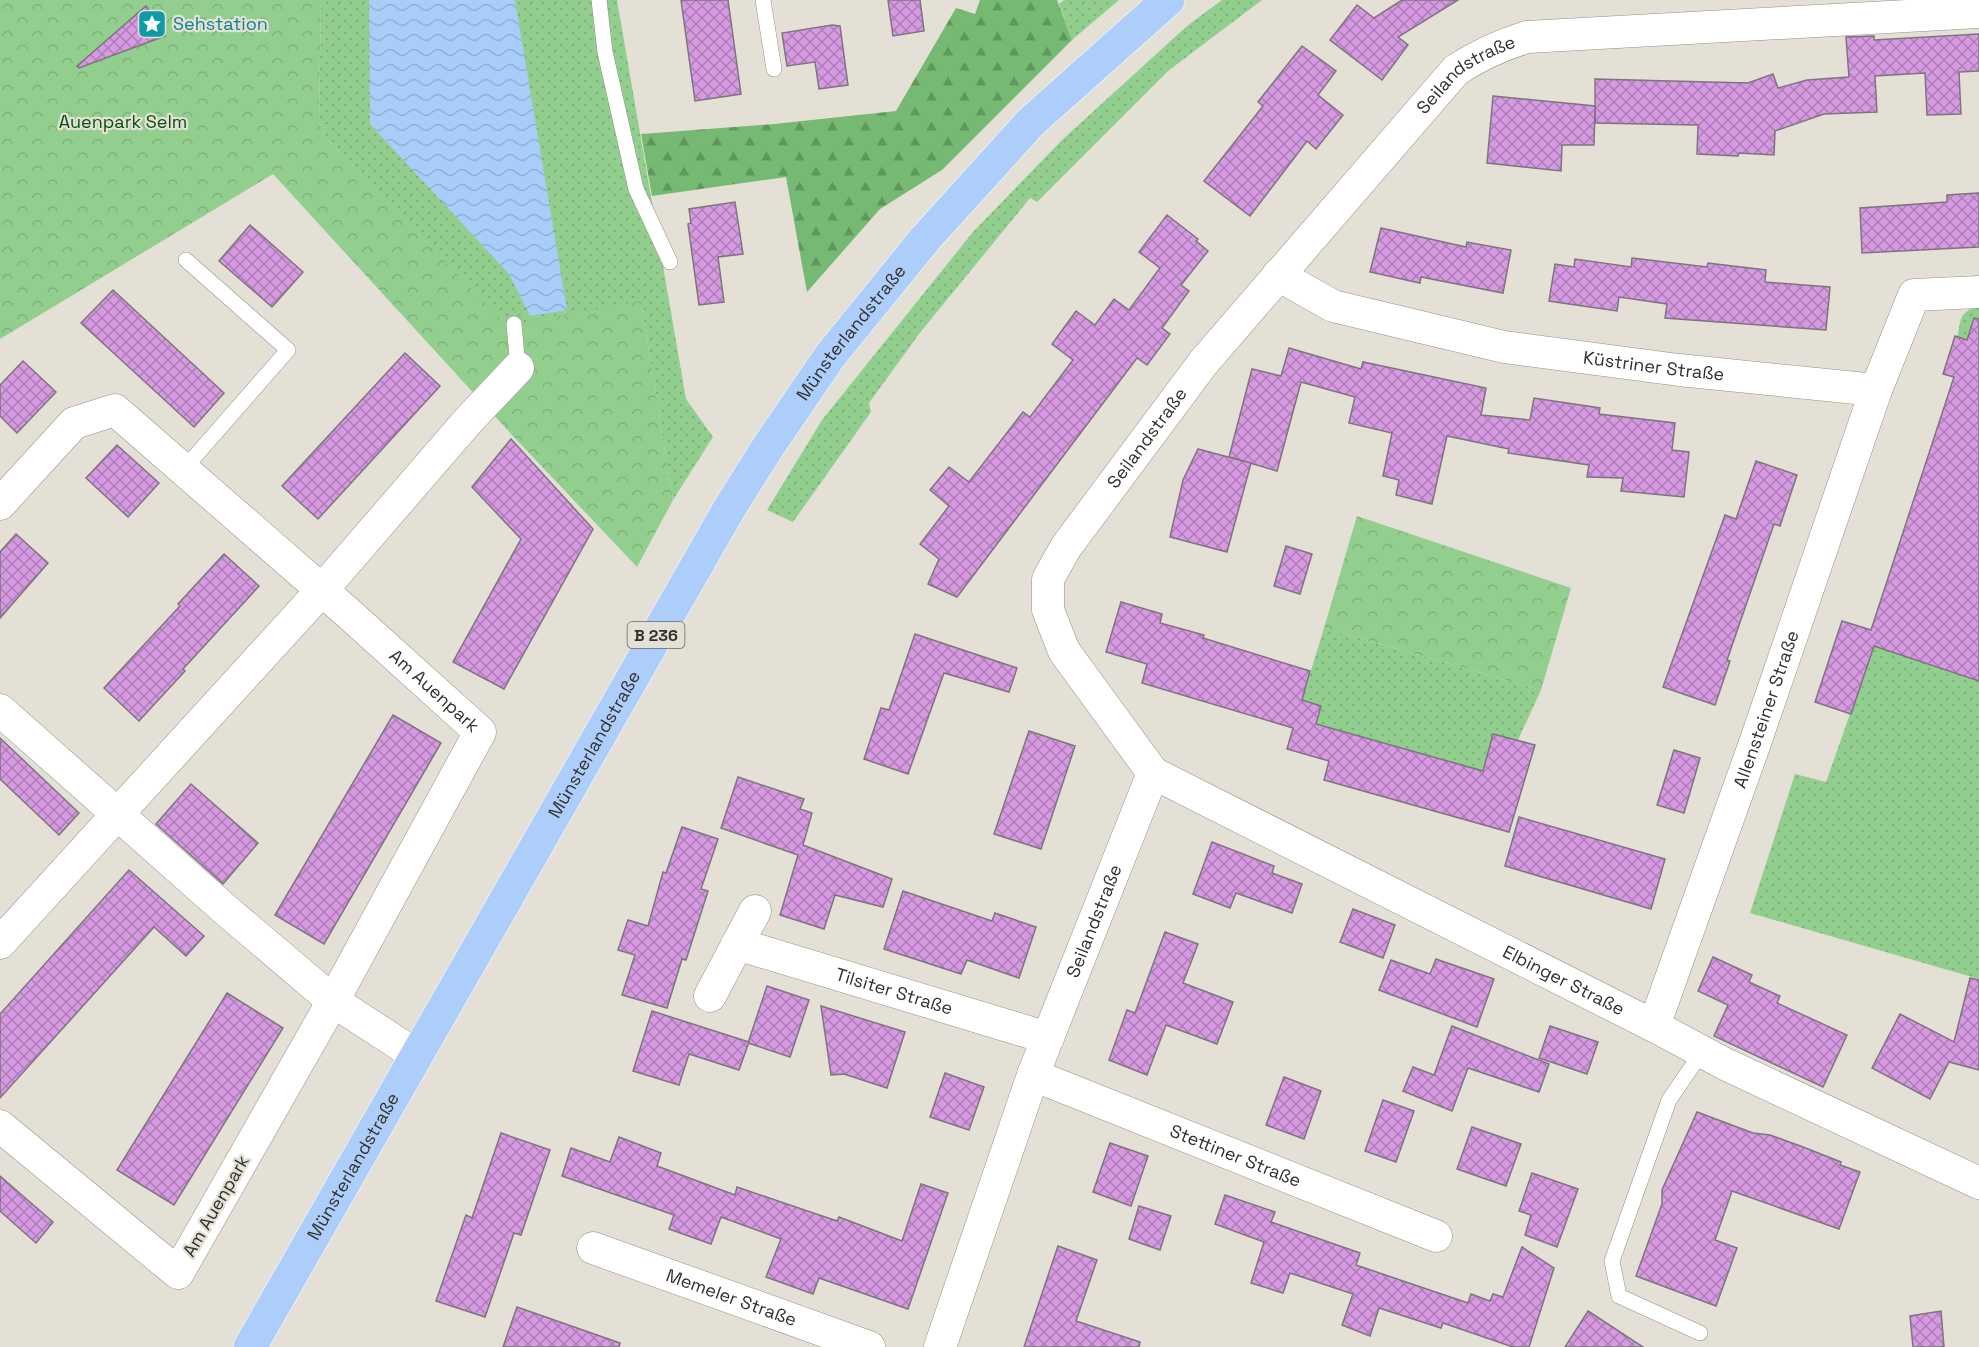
<svg xmlns="http://www.w3.org/2000/svg" width="1979" height="1347" viewBox="0 0 1979 1347" font-family="'Space Grotesk',sans-serif">
	<style>
		.grass { fill: url(#grass-dots) }
		.forest { fill: url(#forest-firs) }
		.park { fill: url(#park-crowns) }
		.water { fill: url(#water-waves) }
		.building { fill: url(#building-cross-hatch); stroke: #7c757d; stroke-width: 1.5 }
		.lines { fill: none; stroke-linecap: round; stroke-linejoin: round }
		.service-casing { stroke: #949088; stroke-width: 16 }
		.minor-casing { stroke: #949088; stroke-width: 33 }
		.primary-casing { stroke: #fff; stroke-width: 34 }
		.service { stroke: #fff; stroke-width: 15 }
		.minor { stroke: #fff; stroke-width: 32 }
		.primary { stroke: #adcdfb; stroke-width: 33 }
		.labels { text-anchor: middle; stroke-width: 4.5; stroke-linejoin: round; paint-order: stroke }
		.shield { fill: #e4e0d6; stroke: #67655f; stroke-width: 1.5 }
		.shield-label { font-size: 16px; font-weight: bold; fill: #32302c }
		.culture-label { font-size: 18px; fill: #0d838f; stroke: #e4e0d6; text-anchor: start }
		.street-label { font-size: 18px; fill: #32302c; stroke: #e4e0d6 }
		.park-label { font-size: 18px; fill: #05510b; stroke: #e4e0d6 }
	</style>
	<defs>
		<pattern id="grass-dots" width="8" height="8" patternUnits="userSpaceOnUse" patternTransform="scale(1.5)"><rect width="8" height="8" fill="#92cf8f"/><path d="M2 2h.1M6 6h.1" fill="none" stroke="#7eb27c" stroke-width="1.8" stroke-linecap="round"/></pattern>
		<pattern id="forest-firs" width="22" height="20" patternUnits="userSpaceOnUse" patternTransform="scale(1.5)"><rect width="22" height="20" fill="#75b973"/><path d="M5 1l3.5 6h-7zM16 11l3.5 6h-7z" fill="#61975f"/></pattern>
		<pattern id="park-crowns" width="20" height="18" patternUnits="userSpaceOnUse" patternTransform="scale(1.5)"><rect width="20" height="18" fill="#92cf8f"/><path d="M2 6a3 3 0 1 1 6 0M12 15a3 3 0 1 1 6 0" fill="none" stroke="#7eb27c"/></pattern>
		<pattern id="water-waves" width="16" height="10" patternUnits="userSpaceOnUse" patternTransform="scale(1.5)"><rect width="16" height="10" fill="#a7cdf8"/><path d="M0 5q4-4 8 0t8 0" fill="none" stroke="#90b0d5"/></pattern>
		<pattern id="building-cross-hatch" width="8" height="8" patternUnits="userSpaceOnUse" patternTransform="scale(1.5)"><rect width="8" height="8" fill="#d699e2"/><path d="M0 0l8 8M0 8l8-8" fill="none" stroke="#ae7db7"/></pattern>
	</defs>
	<rect width="100%" height="100%" fill="#e4e0d6"/>
	<g class="grass">
		<polygon points="321,0 617,0 686,399 713,437 673,500 641,302 507,327 326,138 319,122"/>
		<polygon points="1064,0 1119,0 1072,40 1059,4"/>
		<polygon points="1222,0 1262,0 1168,71 1037,202 1030,198 919,334 869,403 871,412 793,522 767,510 822,420 973,232 1062,140 1187,26"/>
		<path d="M1976,306H1979V344L1957,337C1962,322 1956,315 1976,306Z"/>
		<polygon points="1324,628 1541,690 1518,740 1493,734 1485,772 1337,730 1316,724 1321,706 1302,700"/>
		<polygon points="1874,646 1979,681 1979,979 1750,913 1795,774 1826,782"/>
	</g>
	<polygon class="forest" points="980,0 1057,0 1072,40 942,170 880,209 807,292 786,177 652,196 641,134 774,124 896,111 956,8 975,14"/>
	<g class="park">
		<polygon points="0,0 321,0 319,122 326,138 507,326 641,301 673,500 637,567 512,435 273,174 0,339"/>
		<polygon points="1357,516 1571,588 1541,690 1324,628"/>
	</g>
	<polygon class="water" points="369,0 515,0 567,310 530,316 509,274 370,124"/>
	<g class="building">
		<polygon points="681,0 728,0 741,94 695,101"/>
		<polygon points="888,0 920,0 924,31 893,36"/>
		<polygon points="1402,0 1458,0 1398,37 1408,45 1382,80 1330,40 1357,5 1374,18"/>
		<polygon points="146,6 165,36 79,68 77,66"/>
		<polygon points="832,25 840,26 848,85 819,89 815,62 787,66 782,33"/>
		<polygon points="1979,34 1979,71 1959,72 1961,114 1927,115 1925,73 1875,76 1877,112 1824,114 1775,131 1774,155 1739,153 1738,156 1697,154 1698,125 1595,123 1595,79 1748,83 1773,74 1778,88 1807,80 1849,77 1846,37 1874,36 1874,40"/>
		<polygon points="1302,46 1336,71 1318,95 1343,115 1316,149 1307,141 1250,216 1204,181 1263,106 1258,102"/>
		<polygon points="1493,96 1595,106 1594,145 1562,145 1561,171 1487,163"/>
		<polygon points="1979,193 1979,247 1862,253 1860,208 1947,202 1947,195"/>
		<polygon points="735,202 743,254 718,257 724,302 699,305 688,224 691,223 689,209"/>
		<polygon points="1167,215 1198,239 1196,241 1208,251 1181,285 1189,291 1162,328 1170,334 1147,365 1137,358 957,597 928,584 939,559 920,544 949,506 930,490 949,467 969,482 1023,412 1030,417 1073,360 1052,344 1076,311 1095,325 1114,299 1129,310 1160,268 1139,252"/>
		<polygon points="250,225 303,272 272,307 219,261"/>
		<polygon points="1381,228 1466,247 1467,242 1511,250 1503,293 1421,277 1420,283 1370,272"/>
		<polygon points="1632,258 1707,267 1708,263 1766,270 1765,282 1830,287 1826,330 1665,318 1667,304 1619,297 1617,311 1549,301 1555,264 1574,267 1575,259 1631,267"/>
		<polygon points="113,290 224,393 194,427 81,323"/>
		<polygon points="1974,318 1979,319 1979,681 1874,646 1851,714 1815,702 1842,621 1871,630 1954,377 1943,374 1955,336 1967,340"/>
		<polygon points="1289,348 1361,369 1363,362 1486,388 1481,415 1530,420 1534,398 1600,408 1599,414 1675,423 1672,450 1689,452 1684,497 1621,491 1623,478 1587,477 1589,465 1508,453 1509,449 1447,436 1432,504 1396,495 1399,480 1383,476 1392,433 1349,423 1355,397 1301,382 1277,471 1229,457 1252,369 1281,376"/>
		<polygon points="405,353 440,386 318,519 282,486"/>
		<polygon points="23,361 56,392 17,433 0,416 0,385"/>
		<polygon points="511,439 593,529 504,689 453,662 521,539 472,487"/>
		<polygon points="117,445 159,483 128,517 86,478"/>
		<polygon points="1198,449 1251,463 1227,552 1170,537 1183,480"/>
		<polygon points="1756,461 1797,475 1780,526 1774,524 1727,660 1730,661 1715,705 1663,687 1725,515 1736,519"/>
		<polygon points="16,534 48,563 0,618 0,552"/>
		<polygon points="1286,546 1312,554 1300,594 1274,586"/>
		<polygon points="224,554 259,586 183,669 185,671 139,721 104,688 180,606 178,604"/>
		<polygon points="1121,602 1162,614 1160,623 1204,635 1203,638 1310,671 1302,700 1321,706 1316,724 1483,771 1493,734 1535,745 1509,832 1324,780 1329,761 1287,749 1293,728 1142,683 1147,664 1106,652"/>
		<polygon points="915,634 1017,668 1009,692 944,673 908,774 864,759 881,708 889,710"/>
		<polygon points="393,715 441,743 324,944 275,915"/>
		<polygon points="1029,731 1075,746 1041,849 994,834"/>
		<polygon points="0,738 79,813 59,835 0,779"/>
		<polygon points="1674,750 1700,758 1684,813 1657,805"/>
		<polygon points="738,777 804,799 800,809 812,813 803,845 892,879 883,907 835,895 824,929 780,915 798,855 721,828"/>
		<polygon points="191,784 258,843 223,884 156,824"/>
		<polygon points="1519,817 1665,859 1651,909 1505,866"/>
		<polygon points="682,827 718,839 701,889 708,891 686,960 682,959 667,1008 622,995 635,955 618,950 628,920 648,926 663,872 666,873"/>
		<polygon points="1212,842 1274,866 1272,873 1302,884 1292,913 1236,893 1230,908 1193,894"/>
		<polygon points="129,870 204,936 186,956 154,927 0,1098 0,1014"/>
		<polygon points="903,891 992,921 995,913 1036,927 1019,978 967,960 961,974 884,949"/>
		<polygon points="1353,909 1395,925 1383,958 1340,942"/>
		<polygon points="1165,932 1198,944 1183,983 1233,1002 1217,1044 1166,1025 1147,1075 1109,1060 1127,1010 1135,1013"/>
		<polygon points="1713,957 1752,975 1749,982 1780,996 1777,1003 1847,1035 1823,1087 1714,1036 1728,1005 1698,991"/>
		<polygon points="1436,959 1494,979 1477,1027 1379,990 1391,960 1430,974"/>
		<polygon points="1970,978 1979,980 1979,1070 1949,1062 1930,1099 1872,1068 1900,1014 1954,1042"/>
		<polygon points="767,986 809,1000 790,1057 748,1043"/>
		<polygon points="227,993 283,1028 174,1205 117,1170"/>
		<polygon points="821,1006 905,1032 887,1088 844,1074 831,1075"/>
		<polygon points="652,1011 749,1042 739,1070 689,1054 679,1085 633,1071"/>
		<polygon points="1452,1026 1549,1064 1539,1092 1468,1068 1452,1111 1403,1091 1413,1067 1434,1075"/>
		<polygon points="1550,1026 1598,1042 1587,1074 1539,1058"/>
		<polygon points="945,1073 984,1087 969,1130 930,1117"/>
		<polygon points="1284,1077 1321,1091 1304,1139 1266,1125"/>
		<polygon points="1383,1100 1414,1111 1396,1162 1365,1151"/>
		<polygon points="1697,1112 1753,1133 1770,1135 1803,1147 1841,1162 1840,1165 1860,1172 1839,1229 1732,1191 1715,1240 1737,1248 1716,1306 1636,1276 1662,1204 1662,1190"/>
		<polygon points="1472,1127 1521,1144 1506,1186 1457,1169"/>
		<polygon points="501,1133 550,1150 521,1235 514,1233 485,1317 436,1301 466,1215 472,1218"/>
		<polygon points="619,1137 661,1153 657,1166 735,1195 737,1187 837,1221 839,1217 902,1241 921,1184 948,1193 908,1309 819,1278 813,1294 766,1277 781,1239 721,1217 711,1244 669,1229 674,1215 562,1176 571,1148 610,1162"/>
		<polygon points="1110,1143 1148,1156 1131,1206 1093,1192"/>
		<polygon points="1532,1173 1578,1189 1557,1247 1525,1235 1531,1215 1519,1211"/>
		<polygon points="0,1176 53,1222 36,1243 0,1211"/>
		<polygon points="1225,1195 1275,1212 1271,1222 1360,1253 1356,1265 1468,1303 1471,1294 1490,1301 1493,1294 1503,1297 1522,1247 1554,1268 1529,1347 1513,1347 1443,1323 1441,1328 1379,1308 1370,1336 1342,1325 1353,1294 1290,1273 1283,1293 1251,1283 1264,1242 1215,1224"/>
		<polygon points="1139,1206 1171,1216 1160,1250 1129,1239"/>
		<polygon points="1058,1246 1097,1260 1076,1321 1140,1342 1139,1347 1024,1347"/>
		<polygon points="517,1307 620,1343 619,1347 503,1347"/>
		<polygon points="1588,1311 1643,1347 1565,1347"/>
		<polygon points="1941,1311 1944,1347 1913,1347 1910,1316"/>
	</g>
	<g class="lines">
		<g class="service-casing">
			<g id="service">
				<polyline points="599,0 605,52 636,189 670,262"/>
				<polyline points="763,0 774,69"/>
				<polyline points="514,324 518,368"/>
				<polyline points="183,470 288,350 186,260"/>
				<polyline points="1700,1333 1619,1296 1612,1261 1669,1100 1702,1052"/>
			</g>
		</g>
		<g class="minor-casing">
			<g id="minor">
				<path id="s1" d="M1278,275L1333,306L1504,347L1679,370L1876,390L1914,295L1979,292"/>
				<path id="s2" d="M0,504L74,423L115,410L347,612L480,732L333,1001L178,1273L0,1126"/>
				<polyline points="0,710 228,912 333,1001 416,1055"/>
				<path id="s3" d="M1153,773L1654,1026L1725,1064L1979,1183"/>
				<polyline points="0,943 322,590 467,422 518,368"/>
				<path id="s4" d="M737,944L1048,1038"/>
				<polyline points="710,996 755,911"/>
				<path id="s5" d="M1654,1026L1756,740L1876,390"/>
				<path id="s6" d="M1033,1075L1436,1236"/>
				<path id="s7" d="M593,1248L869,1347"/>
				<path id="s8" d="M940,1347L1033,1075L1153,773L1064,651L1048,610V579L1066,547L1203,363L1456,70C1479,55 1501,45 1527,37L1979,12"/>
			</g>
		</g>
		<g class="primary-casing">
			<g id="primary">
				<path id="s9" d="M250,1347L729,509L766,450L830,356L925,239L1031,122L1168,0"/>
			</g>
		</g>
		<use href="#service" class="service"/>
		<use href="#minor" class="minor"/>
		<use href="#primary" class="primary"/>
	</g>
	<defs>
		<g id="sight-square" transform="scale(1.5)"><rect x="-9" y="-9" width="18" height="18" rx="4" fill="#0f9aa8" stroke="#e4e0d6"/><path d="M0-6L1.8-2.2L6-1.7L2.9 1.2L3.7 5.4L0 3.3L-3.7 5.4L-2.9 1.2L-6-1.7L-1.8-2.2Z" fill="#fff"/></g>
	</defs>
	<g fill-rule="evenodd">
		<use href="#sight-square" x="152" y="24"/>
	</g>
	<g class="labels">
		<rect class="shield" x="627.5" y="622" width="57" height="26" rx="4.5"/>
		<g class="shield-label">
			<text x="656" y="641">B 236</text>
		</g>
		<g class="culture-label">
			<text x="173" y="30">Sehstation</text>
		</g>
		<g class="street-label">
			<text dy="6" stroke="none"><textPath href="#s8" startOffset="1497">Seilandstraße</textPath></text>
			<text dy="6" stroke="none"><textPath href="#s9" startOffset="1180">Münsterlandstraße</textPath></text>
			<text dy="6" stroke="none"><textPath href="#s1" startOffset="390">Küstriner Straße</textPath></text>
			<text dy="6" stroke="none"><textPath href="#s8" startOffset="1011">Seilandstraße</textPath></text>
			<text dy="6" stroke="none"><textPath href="#s2" startOffset="578">Am Auenpark</textPath></text>
			<text dy="6" stroke="none"><textPath href="#s5" startOffset="336">Allensteiner Straße</textPath></text>
			<text dy="6" stroke="none"><textPath href="#s9" startOffset="694">Münsterlandstraße</textPath></text>
			<text dy="6" stroke="none"><textPath href="#s8" startOffset="453">Seilandstraße</textPath></text>
			<text dy="6" stroke="none"><textPath href="#s3" startOffset="460">Elbinger Straße</textPath></text>
			<text dy="6" stroke="none"><textPath href="#s4" startOffset="164">Tilsiter Straße</textPath></text>
			<text dy="6" stroke="none"><textPath href="#s6" startOffset="218">Stettiner Straße</textPath></text>
			<text dy="6" stroke="none"><textPath href="#s9" startOffset="208">Münsterlandstraße</textPath></text>
			<text transform="translate(216 1206) rotate(-60)" y="6">Am Auenpark</text>
			<text dy="6" stroke="none"><textPath href="#s7" startOffset="147">Memeler Straße</textPath></text>
		</g>
		<g class="park-label">
			<text x="123" y="128">Auenpark Selm</text>
		</g>
	</g>
</svg>
